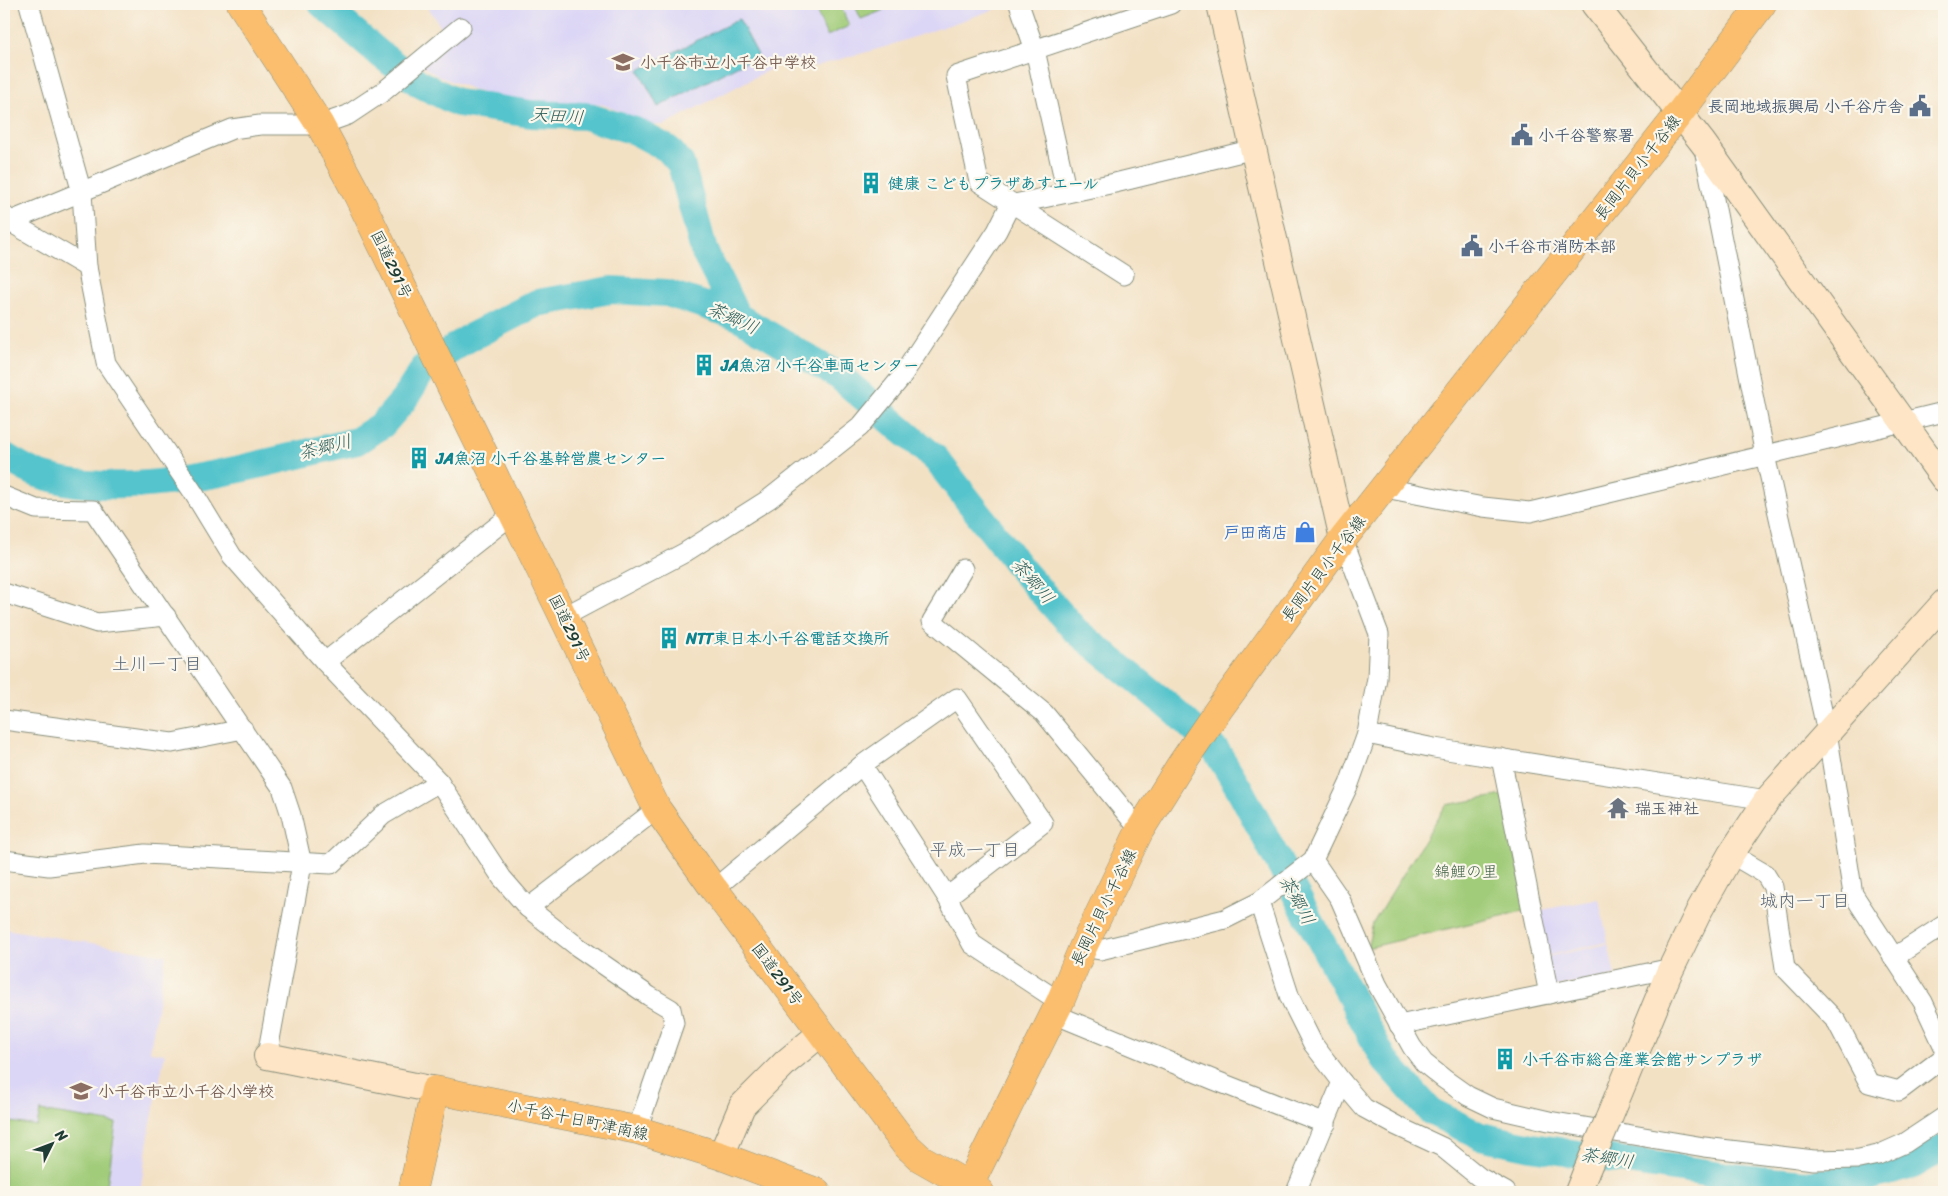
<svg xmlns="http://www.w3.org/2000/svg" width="1948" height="1196" viewBox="0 0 1948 1196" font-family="Sriracha,'Klee One',sans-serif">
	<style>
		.built { fill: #dcd6f6 }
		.green { fill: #a1cc79; stroke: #608456 }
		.water { fill: #56c4cc; stroke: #3a8080 }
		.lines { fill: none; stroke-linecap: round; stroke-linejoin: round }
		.river { stroke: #56c4cc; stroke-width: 28 }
		.street-casing { stroke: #898f7c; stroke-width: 21 }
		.secondary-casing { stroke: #898f7c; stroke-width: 28 }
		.primary-casing { stroke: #898f7c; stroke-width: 29 }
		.highway-casing { stroke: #898f7c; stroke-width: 29 }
		.street { stroke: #fff; stroke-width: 19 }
		.secondary { stroke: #fde5c5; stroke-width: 26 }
		.primary { stroke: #fabe6e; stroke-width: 28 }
		.highway { stroke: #fabe6e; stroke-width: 28 }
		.secondary-bridge-casing { stroke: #898f7c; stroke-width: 28; stroke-linecap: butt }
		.secondary-bridge { stroke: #fde5c5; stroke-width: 26 }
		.labels { text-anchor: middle; stroke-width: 4.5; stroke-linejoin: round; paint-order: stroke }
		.education-label { font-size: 16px; font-weight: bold; fill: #785e54; stroke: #fbf7ec; text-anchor: start }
		.service-label { font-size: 16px; font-weight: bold; fill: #4e5e75; stroke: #fbf7ec; text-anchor: start }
		.street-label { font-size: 16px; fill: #1f3d34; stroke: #fbf7ec }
		.culture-label { font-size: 16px; font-weight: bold; fill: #0d838f; stroke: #fbf7ec; text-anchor: start }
		.shop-label { font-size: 16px; font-weight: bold; fill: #366cbe; stroke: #fbf7ec; text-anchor: end }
		.worship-label { font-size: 16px; font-weight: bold; fill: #5b616d; stroke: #fbf7ec; text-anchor: start }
		.park-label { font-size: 16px; fill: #406145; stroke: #fbf7ec }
		.water-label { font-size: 18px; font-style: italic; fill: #2d5f5a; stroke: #fbf7ec }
		.neighbourhood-label { font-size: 18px; fill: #586575; stroke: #fbf7ec }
	</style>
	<rect width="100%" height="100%" fill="#fbf7ec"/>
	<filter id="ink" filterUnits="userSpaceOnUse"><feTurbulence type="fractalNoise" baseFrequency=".02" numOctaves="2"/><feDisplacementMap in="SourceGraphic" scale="10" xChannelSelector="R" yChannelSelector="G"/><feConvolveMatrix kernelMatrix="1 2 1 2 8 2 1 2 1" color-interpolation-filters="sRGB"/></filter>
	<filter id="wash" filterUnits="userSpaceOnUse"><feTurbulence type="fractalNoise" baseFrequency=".0096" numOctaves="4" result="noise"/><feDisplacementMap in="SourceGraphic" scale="20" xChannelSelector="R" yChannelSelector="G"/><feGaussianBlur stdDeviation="1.12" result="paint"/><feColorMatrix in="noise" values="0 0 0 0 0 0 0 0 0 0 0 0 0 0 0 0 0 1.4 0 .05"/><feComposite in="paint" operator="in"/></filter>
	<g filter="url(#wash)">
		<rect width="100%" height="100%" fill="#f3e1c4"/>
		<g class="built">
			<polygon points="426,4 1010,4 885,47 816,66 776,66 664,125 652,125 604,105 496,98 438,76 410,58 444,32"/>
			<polygon points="1599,899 1608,942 1546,956 1536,911"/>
			<polygon points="4,929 166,955 150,1052 165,1054 150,1128 140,1192 4,1192"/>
			<polygon points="1608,944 1615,976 1552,987 1546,957"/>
		</g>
		<g class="green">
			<polygon points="813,4 840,4 849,26 827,36"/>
			<polygon points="854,4 881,4 884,10 861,19"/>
			<polygon points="1503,795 1527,910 1367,948 1373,923 1446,805"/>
			<polygon points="40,1111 116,1123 106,1192 4,1192 4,1121 37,1126"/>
		</g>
		<polygon class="water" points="739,19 758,55 658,107 639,70"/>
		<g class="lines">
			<g class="river">
				<polyline points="322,4 380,54 420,84 458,103 531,114 585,116 635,131 668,149 681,164 704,251 737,316"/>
				<path d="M4,456C15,462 26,470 38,474C132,506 262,462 357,441L382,425L403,401L425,367L469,338L537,303L611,290L667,293L737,316L840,377L936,459L1023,571L1075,630L1176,712L1217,752L1239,788L1384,1059L1430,1111L1480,1136L1532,1147L1741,1178L1805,1184L1865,1178L1913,1165L1944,1147"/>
			</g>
		</g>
	</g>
	<g filter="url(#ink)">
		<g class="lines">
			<g class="street-casing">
				<g id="street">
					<polyline points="29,4 82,193 87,267 106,363 193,492 232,556 325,662 439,782 502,878 528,908 578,947 649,996 671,1009 674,1023 637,1130"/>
					<polyline points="1019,4 1035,50 1067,193"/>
					<polyline points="1704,149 1765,455 1827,732 1853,894 1923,1002 1944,1047"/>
					<polyline points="4,215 10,222 87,267"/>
					<polyline points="4,224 232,129 260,125 320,125 348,115 384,91 461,27"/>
					<polyline points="1124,275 979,182 956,76 1171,4"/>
					<polyline points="1385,488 1483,507 1530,512 1944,412"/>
					<polyline points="4,496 36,509 93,510 282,788 291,815 302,864 267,1056"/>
					<polyline points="963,569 932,621 1044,713 1140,830"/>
					<polyline points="4,593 97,623 166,616"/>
					<polyline points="565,616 684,553 769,499 860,427 900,379 997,231 1010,205 1115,183 1254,149"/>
					<polyline points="325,662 514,513"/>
					<polyline points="4,720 172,743 243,729"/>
					<polyline points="1367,734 1434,748 1767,800"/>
					<polyline points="1501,758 1549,994"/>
					<polyline points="862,765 947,897 972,944 1060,1002"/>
					<polyline points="1731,854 1765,874 1773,887 1785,968 1837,1022 1869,1083 1899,1091 1944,1057"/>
					<polyline points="4,860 49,866 145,854 331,864 383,815 439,782"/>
					<polyline points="1313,860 1340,899 1377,984 1412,1047 1424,1063 1444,1079 1468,1096 1493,1108 1549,1121 1704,1147 1814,1160 1859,1159 1878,1155 1905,1143 1944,1117"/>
					<polyline points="714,889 862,765 957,698 1043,823 947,897"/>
					<polyline points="1259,902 1290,998 1313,1044 1342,1082 1364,1108 1397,1126 1442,1147 1479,1177 1506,1192"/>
					<polyline points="528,908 657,809"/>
					<polyline points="1083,947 1100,950 1225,919 1259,902 1313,860 1349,784 1367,734 1377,678 1379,634 1343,539"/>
					<polyline points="1893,958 1944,925"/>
					<polyline points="1054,1014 1214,1080 1326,1124"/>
					<polyline points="1399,1025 1672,968"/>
					<polyline points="1296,1192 1342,1082"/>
				</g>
			</g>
			<g class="secondary-casing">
				<g id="secondary">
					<polyline points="1220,4 1343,539"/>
					<polyline points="1594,4 1703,143 1944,479"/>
					<polyline points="267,1056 435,1090"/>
					<polyline points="1608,1120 1668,975 1700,909 1731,854 1767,800 1944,603"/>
					<polyline points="721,1156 742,1106 786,1062 821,1033"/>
					<polyline points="1578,1192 1586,1172"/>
				</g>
			</g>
			<g class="primary-casing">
				<g id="primary">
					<polyline points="412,1192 435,1090 637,1130 721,1156 817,1192"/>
					<polyline points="966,1192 1060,1002 1083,947 1140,830 1180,766 1219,709 1343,539 1679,114 1762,4"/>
				</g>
			</g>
			<g class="highway-casing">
				<polyline id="highway" points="241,4 320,125 358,196 657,809 714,889 905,1144 920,1158 980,1192"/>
			</g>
			<use href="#street" class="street"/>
			<use href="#secondary" class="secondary"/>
			<use href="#primary" class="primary"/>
			<use href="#highway" class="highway"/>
			<g class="secondary-bridge-casing">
				<polyline id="secondary-bridge" points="1586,1172 1608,1120"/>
			</g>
			<use href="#secondary-bridge" class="secondary-bridge"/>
		</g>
	</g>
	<defs>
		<g id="school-bare" transform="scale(1.725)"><path d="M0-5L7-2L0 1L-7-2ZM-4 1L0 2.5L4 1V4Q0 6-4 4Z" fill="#8d6e63" stroke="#fbf7ec" stroke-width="2.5" paint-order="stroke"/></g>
		<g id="civic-bare" transform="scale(1.725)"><path d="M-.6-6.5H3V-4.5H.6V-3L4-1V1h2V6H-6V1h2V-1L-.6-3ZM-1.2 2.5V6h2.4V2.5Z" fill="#5c6f8a" stroke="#fbf7ec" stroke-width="2.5" paint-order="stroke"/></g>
		<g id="building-bare" transform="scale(1.725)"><path d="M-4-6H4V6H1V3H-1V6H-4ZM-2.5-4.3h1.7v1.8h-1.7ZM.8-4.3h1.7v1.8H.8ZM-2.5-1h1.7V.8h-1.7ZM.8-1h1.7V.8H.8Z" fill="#0f9aa8" stroke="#fbf7ec" stroke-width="2.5" paint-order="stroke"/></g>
		<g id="shop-bare" transform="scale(1.725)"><path d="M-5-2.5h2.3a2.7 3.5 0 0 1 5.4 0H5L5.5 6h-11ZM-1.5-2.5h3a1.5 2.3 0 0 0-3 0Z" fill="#3f7fe0" stroke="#fbf7ec" stroke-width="2.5" paint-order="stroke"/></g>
		<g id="temple-bare" transform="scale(1.725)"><path d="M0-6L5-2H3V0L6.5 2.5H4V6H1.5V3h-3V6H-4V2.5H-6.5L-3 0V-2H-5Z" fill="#6b7280" stroke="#fbf7ec" stroke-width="2.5" paint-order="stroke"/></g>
	</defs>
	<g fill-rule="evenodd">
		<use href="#school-bare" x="623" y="62"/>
		<use href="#civic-bare" x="1920" y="106"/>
		<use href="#civic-bare" x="1522" y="135"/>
		<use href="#building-bare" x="871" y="183"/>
		<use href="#civic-bare" x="1472" y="246"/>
		<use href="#building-bare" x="704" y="365"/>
		<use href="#building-bare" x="419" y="458"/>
		<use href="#shop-bare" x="1305" y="532"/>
		<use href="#building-bare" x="669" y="638"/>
		<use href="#temple-bare" x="1618" y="808"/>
		<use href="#building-bare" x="1505" y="1059"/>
		<use href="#school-bare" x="81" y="1091"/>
	</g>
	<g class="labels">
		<g class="education-label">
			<text x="640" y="68">小千谷市立小千谷中学校</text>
			<text x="98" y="1097">小千谷市立小千谷小学校</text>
		</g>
		<g class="service-label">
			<text x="1904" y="112" text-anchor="end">長岡地域振興局 小千谷庁舎</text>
			<text x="1538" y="141">小千谷警察署</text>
			<text x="1488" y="252">小千谷市消防本部</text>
		</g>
		<g class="street-label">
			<text transform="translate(1637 167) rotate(-52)" y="6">長岡片貝小千谷線</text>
			<text transform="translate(392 264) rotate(64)" y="6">国道291号</text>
			<text transform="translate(1323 568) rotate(-53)" y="6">長岡片貝小千谷線</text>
			<text transform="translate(570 628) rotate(64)" y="6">国道291号</text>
			<text transform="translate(1103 907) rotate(-64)" y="6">長岡片貝小千谷線</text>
			<text transform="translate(778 974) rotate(53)" y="6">国道291号</text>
			<text transform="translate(578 1119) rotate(12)" y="6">小千谷十日町津南線</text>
		</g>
		<g class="culture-label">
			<text x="888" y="189">健康 こどもプラザあすエール</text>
			<text x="721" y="371">JA魚沼 小千谷車両センター</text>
			<text x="436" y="464">JA魚沼 小千谷基幹営農センター</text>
			<text x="686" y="644">NTT東日本小千谷電話交換所</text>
			<text x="1522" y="1065">小千谷市総合産業会館サンプラザ</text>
		</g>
		<g class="shop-label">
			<text x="1288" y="538">戸田商店</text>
		</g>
		<g class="worship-label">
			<text x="1635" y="814">瑞玉神社</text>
		</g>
		<g class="park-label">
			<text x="1466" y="877">錦鯉の里</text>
		</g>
		<g class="water-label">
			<text transform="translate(557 116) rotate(4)" y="6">天田川</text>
			<text transform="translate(733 318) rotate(24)" y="6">茶郷川</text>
			<text transform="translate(325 447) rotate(-14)" y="6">茶郷川</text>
			<text transform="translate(1033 581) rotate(49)" y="6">茶郷川</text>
			<text transform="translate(1297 900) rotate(61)" y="6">茶郷川</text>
			<text transform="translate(1607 1158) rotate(9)" y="6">茶郷川</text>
		</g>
		<g class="neighbourhood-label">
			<text x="157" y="670">土川一丁目</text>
			<text x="975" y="856">平成一丁目</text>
			<text x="1805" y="907">城内一丁目</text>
		</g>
	</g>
	<rect width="1948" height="1196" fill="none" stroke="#fbf7ec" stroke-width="20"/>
	<g transform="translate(52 1144) rotate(48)" stroke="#fbf7ec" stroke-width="4" paint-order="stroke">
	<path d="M0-4L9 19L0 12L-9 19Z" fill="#1f3d34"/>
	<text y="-8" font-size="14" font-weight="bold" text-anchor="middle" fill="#1f3d34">N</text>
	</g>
</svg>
